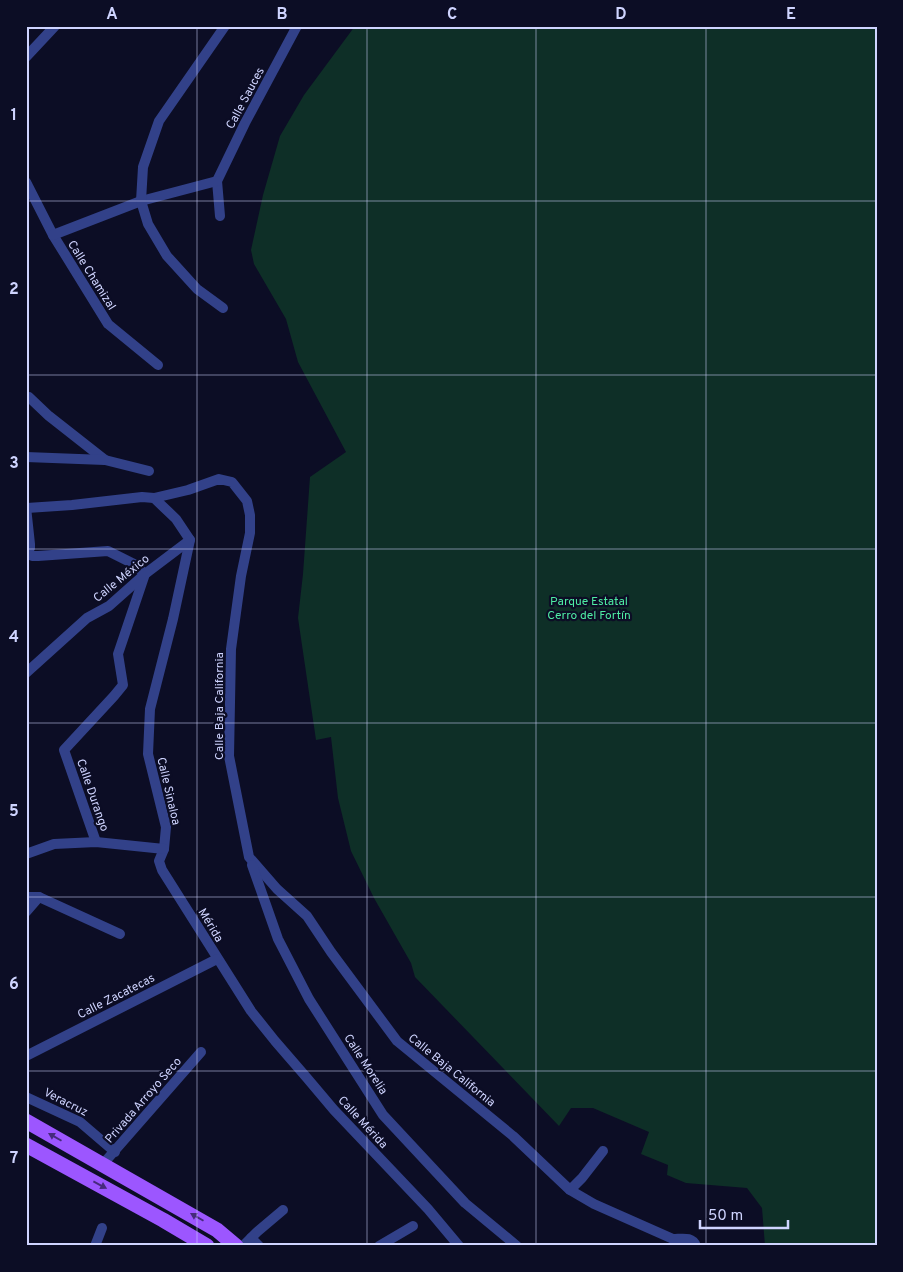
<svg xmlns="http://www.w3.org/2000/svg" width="903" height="1272" viewBox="0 0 903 1272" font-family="Overpass,sans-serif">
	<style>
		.green { fill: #0e2f27 }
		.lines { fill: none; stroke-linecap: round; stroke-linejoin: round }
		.street { stroke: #324189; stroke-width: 10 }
		.primary { stroke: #9c56ff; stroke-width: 15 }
		.oneway { fill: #462a7c }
		.grid { fill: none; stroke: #cfd4ff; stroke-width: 1; stroke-opacity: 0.55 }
		.labels { text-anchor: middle; stroke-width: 4.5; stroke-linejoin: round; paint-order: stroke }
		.street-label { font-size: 12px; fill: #cfd4ff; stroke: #0c0d25 }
		.park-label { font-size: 12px; fill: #4eeca3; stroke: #0c0d25 }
		.neatline { fill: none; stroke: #cfd4ff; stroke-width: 2 }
		.grid-label { font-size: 16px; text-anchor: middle; font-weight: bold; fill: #cfd4ff }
	</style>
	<rect width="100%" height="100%" fill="#0c0d25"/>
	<polygon class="green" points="355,26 877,26 877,1246 765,1246 762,1208 747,1188 686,1183 667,1175 668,1165 641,1154 649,1132 593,1108 571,1108 559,1126 415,977 411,963 374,898 351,851 338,798 331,737 316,740 298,618 303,574 310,477 346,452 298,362 286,319 254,264 251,250 263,195 280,136 304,95"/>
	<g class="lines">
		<g class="street">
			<polyline points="26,57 55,26"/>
			<polyline points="26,182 53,235 108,324 158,365"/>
			<polyline points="220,216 217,181 245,123 297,26"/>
			<polyline points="53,235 141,201 217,181"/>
			<polyline points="223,308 197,289 167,256 148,224 141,201 143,167 159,121 225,26"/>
			<polyline points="26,400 29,397 49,416 105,460"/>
			<polyline points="26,457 105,460 149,471"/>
			<polyline points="26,507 30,544 30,548 26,554"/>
			<polyline points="27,508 72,505 142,497 154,498 188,490 219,479 232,482 247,501 250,515 250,533 241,576 231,649 229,756 249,857 277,889 307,916 331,952 397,1041 513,1136 570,1190 594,1204 673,1239 677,1246"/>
			<polyline points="190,540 173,619 150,709 148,754 166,827 164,849 159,861 162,870 251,1011 275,1041 307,1078 334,1110 428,1209 459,1246"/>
			<polyline points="26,551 32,556 38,556 108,551 134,564 145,574 118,654 123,685 114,696 64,750 96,842"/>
			<polyline points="26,673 87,618 109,606 145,574 190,540 176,519 154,498"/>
			<polyline points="26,854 54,844 96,842 164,849"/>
			<polyline points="252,865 278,939 309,999 383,1115 465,1203 517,1246"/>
			<polyline points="26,897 39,897 120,934"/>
			<polyline points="26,912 39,897"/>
			<polyline points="26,1056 217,959"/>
			<polyline points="26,1097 80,1122 115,1152"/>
			<polyline points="103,1164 201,1052"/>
			<polyline points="570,1190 582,1178 603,1151"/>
			<polyline points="251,1238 259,1246"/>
			<path d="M673,1239C682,1239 692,1236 696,1246"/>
			<polyline points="95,1246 102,1228"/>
			<polyline points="243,1246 257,1232 283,1210"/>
			<polyline points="379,1246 413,1226"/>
		</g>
		<g class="primary">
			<polyline points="26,1121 217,1230 236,1246"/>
			<polyline points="26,1145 163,1220 207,1246"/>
		</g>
	</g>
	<defs><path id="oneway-solid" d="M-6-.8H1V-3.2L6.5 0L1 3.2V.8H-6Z" transform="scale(1.25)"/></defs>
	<g class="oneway">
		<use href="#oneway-solid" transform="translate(55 1137) rotate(-150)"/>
		<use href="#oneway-solid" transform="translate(100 1185) rotate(28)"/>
		<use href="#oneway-solid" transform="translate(197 1217) rotate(-150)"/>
	</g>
	<path class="grid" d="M197,26V1246M367,26V1246M536,26V1246M706,26V1246M26,201H877M26,375H877M26,549H877M26,723H877M26,897H877M26,1071H877"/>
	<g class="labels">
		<g class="street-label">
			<text transform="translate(245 98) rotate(-62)" y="4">Calle Sauces</text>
			<text transform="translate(92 275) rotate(58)" y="4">Calle Chamizal</text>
			<text transform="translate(121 578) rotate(-39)" y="4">Calle México</text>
			<text transform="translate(219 706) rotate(-90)" y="4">Calle Baja California</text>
			<text transform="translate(169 791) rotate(77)" y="4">Calle Sinaloa</text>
			<text transform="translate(93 795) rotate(71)" y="4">Calle Durango</text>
			<text transform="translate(211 925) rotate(59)" y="4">Mérida</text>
			<text transform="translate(116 996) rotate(-27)" y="4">Calle Zacatecas</text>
			<text transform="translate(366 1064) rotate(57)" y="4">Calle Morelia</text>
			<text transform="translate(452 1070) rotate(39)" y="4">Calle Baja California</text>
			<text transform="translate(143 1100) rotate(-49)" y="4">Privada Arroyo Seco</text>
			<text transform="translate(66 1102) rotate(27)" y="4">Veracruz</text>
			<text transform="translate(363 1122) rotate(47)" y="4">Calle Mérida</text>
		</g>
		<g class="park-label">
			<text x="589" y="605">Parque Estatal<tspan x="589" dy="14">Cerro del Fortín</tspan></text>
		</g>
	</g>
	<rect width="903" height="1272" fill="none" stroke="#0c0d25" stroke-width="55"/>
	<path d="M700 1220v8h88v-8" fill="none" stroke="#cfd4ff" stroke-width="2.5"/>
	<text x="708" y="1220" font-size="15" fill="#cfd4ff" stroke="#0c0d25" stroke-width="4" paint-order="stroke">50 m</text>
	<rect x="28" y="28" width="848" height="1216" class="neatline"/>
	<g class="grid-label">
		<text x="112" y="19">A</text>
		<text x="282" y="19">B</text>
		<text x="452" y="19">C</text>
		<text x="621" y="19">D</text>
		<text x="791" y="19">E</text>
		<text x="14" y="120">1</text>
		<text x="14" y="294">2</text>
		<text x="14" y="468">3</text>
		<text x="14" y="642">4</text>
		<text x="14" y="816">5</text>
		<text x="14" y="989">6</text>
		<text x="14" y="1163">7</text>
	</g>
</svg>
